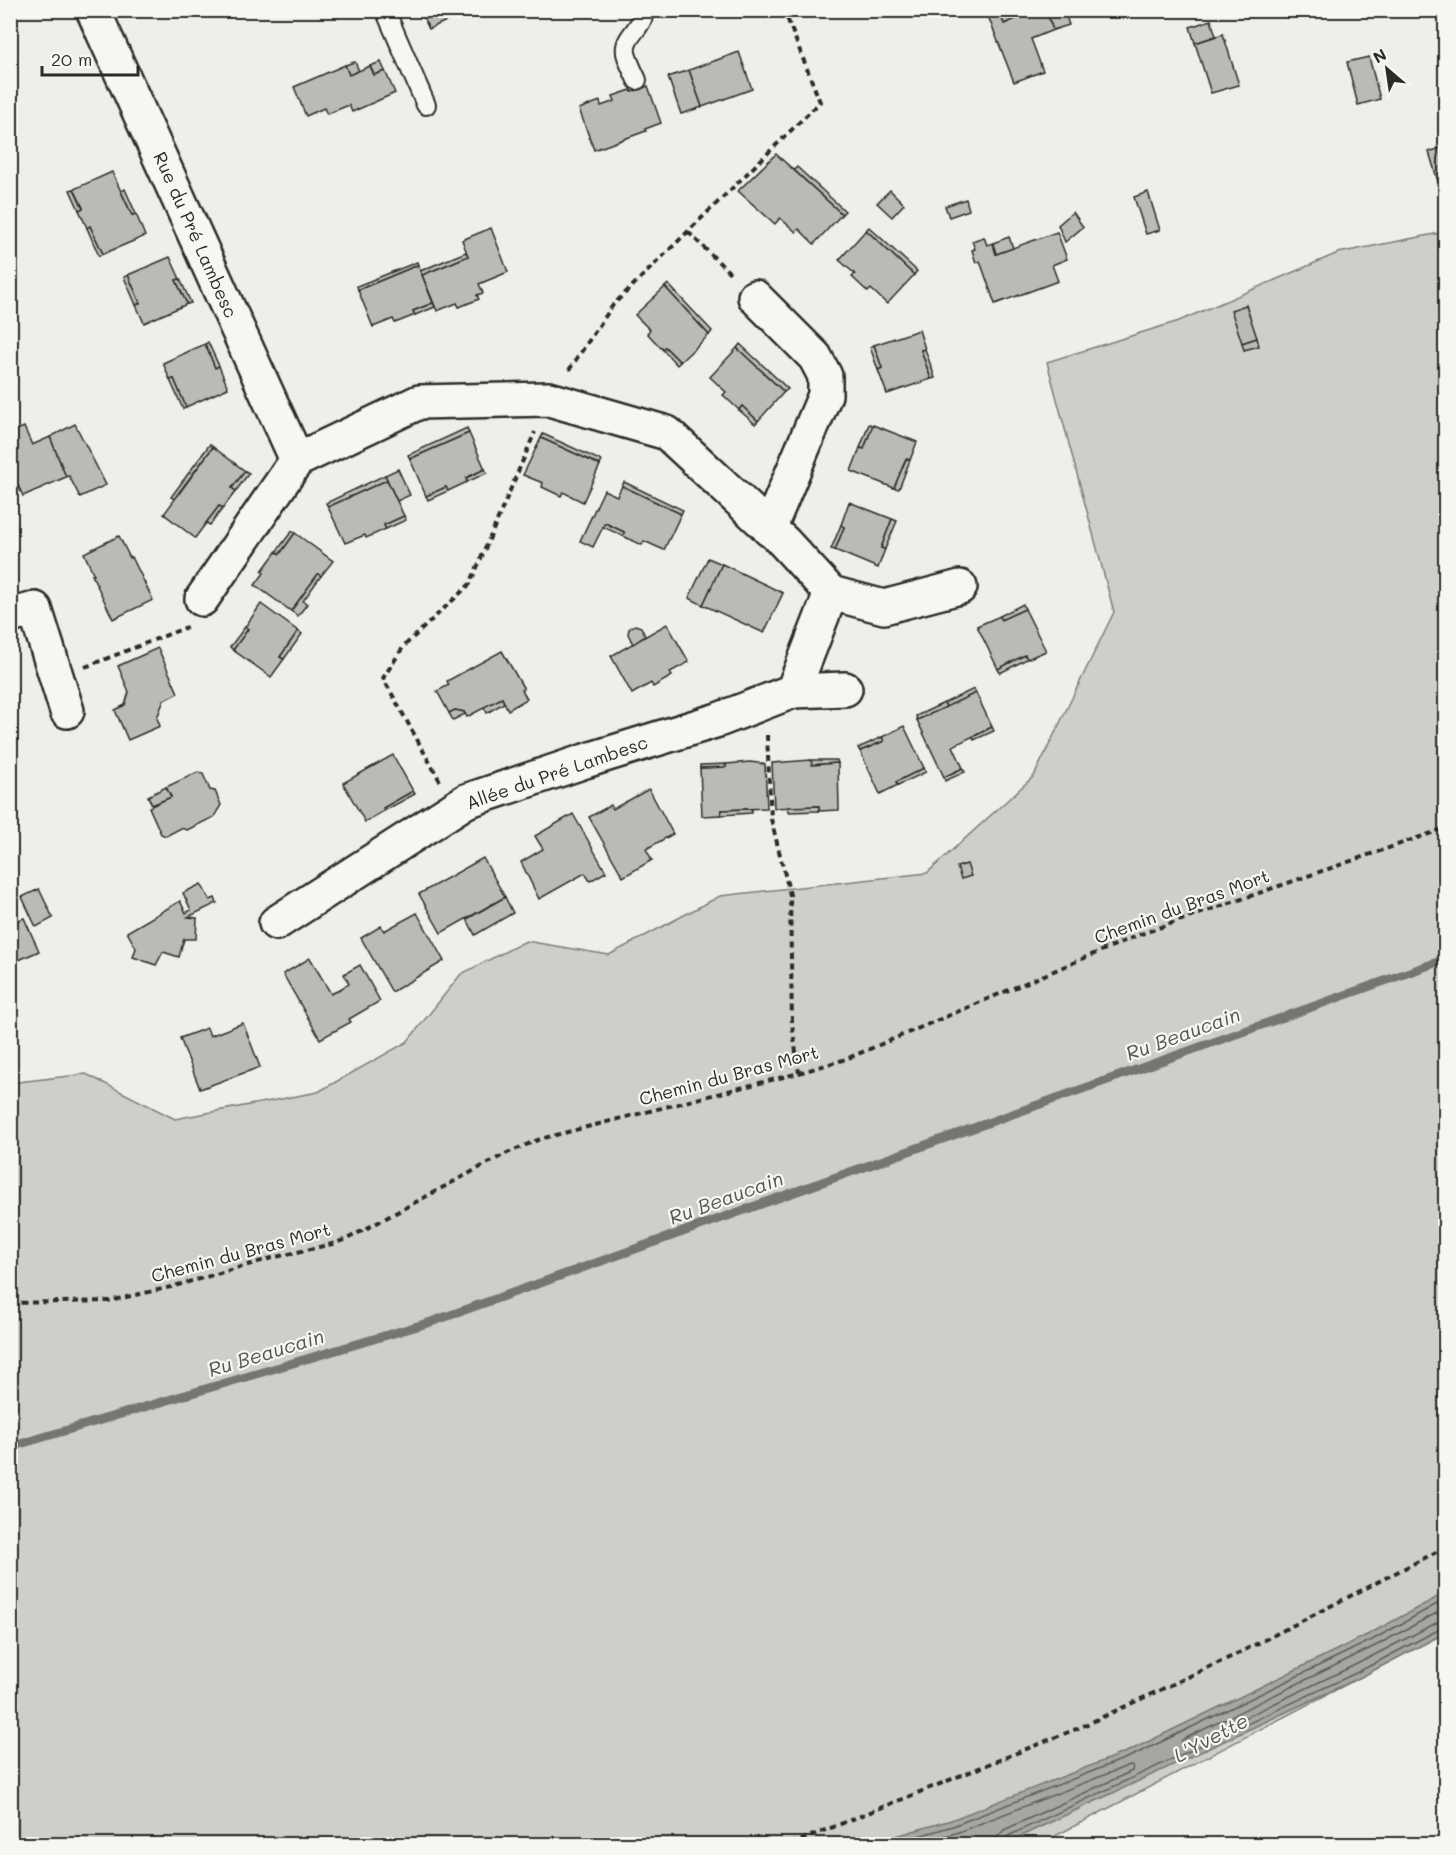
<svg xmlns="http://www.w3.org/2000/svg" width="1456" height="1855" viewBox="0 0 1456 1855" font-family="Mali,sans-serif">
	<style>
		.green { fill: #cececa; stroke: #7c7c7a; stroke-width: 1.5 }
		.water { fill: #a6a6a3; stroke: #757573; stroke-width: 1.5 }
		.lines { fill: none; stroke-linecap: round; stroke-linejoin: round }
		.shore { stroke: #5c5c5b; stroke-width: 1.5 }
		.stream { stroke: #757573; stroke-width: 9 }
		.building { fill: #babab7; stroke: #2b2b2b; stroke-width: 1.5 }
		.service-casing { stroke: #2b2b2b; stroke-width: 22 }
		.minor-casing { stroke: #2b2b2b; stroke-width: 38 }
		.path { stroke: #2b2b2b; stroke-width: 4; stroke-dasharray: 6 4.5; stroke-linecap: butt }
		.service { stroke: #f6f6f2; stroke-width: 18 }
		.minor { stroke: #f6f6f2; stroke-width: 33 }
		.labels { text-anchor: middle; stroke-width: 4.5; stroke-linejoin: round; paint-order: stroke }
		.street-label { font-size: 18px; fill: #2b2b2b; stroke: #f6f6f2 }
		.water-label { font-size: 20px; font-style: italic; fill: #565655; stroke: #f6f6f2 }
	</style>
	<rect width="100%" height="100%" fill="#eeeeea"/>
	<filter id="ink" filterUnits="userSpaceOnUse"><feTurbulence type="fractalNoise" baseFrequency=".0167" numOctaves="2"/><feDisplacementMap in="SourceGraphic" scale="12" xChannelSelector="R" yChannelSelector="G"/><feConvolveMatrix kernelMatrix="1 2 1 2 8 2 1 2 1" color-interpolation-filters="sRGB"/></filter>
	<g filter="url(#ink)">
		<polygon class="green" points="1445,232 1445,1633 1040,1844 11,1844 10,1083 86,1074 175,1119 318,1092 407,1042 461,974 526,941 609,955 720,896 927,873 1034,776 1114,612 1047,362 1179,321 1338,253"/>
		<polygon class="water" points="1445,1593 1445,1633 1361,1677 1004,1844 875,1844 896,1836 951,1820 1131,1750 1369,1634"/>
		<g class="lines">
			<g class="shore">
				<polyline points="1446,1608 1375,1646 1182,1740 1181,1744 1185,1746 1355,1665 1438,1622 1446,1620"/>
				<polyline points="891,1844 953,1826 1134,1755 1372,1640 1446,1599"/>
				<polyline points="915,1844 956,1833 1130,1765 1133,1766 1132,1771 1004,1830 998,1836 996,1844"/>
				<polyline points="1004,1844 1004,1840 1008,1836 1358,1672 1440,1629 1446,1628"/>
			</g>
			<polyline class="stream" points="10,1447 431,1322 1446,959"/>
		</g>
		<g class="building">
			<polygon points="420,10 452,10 455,17 429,29"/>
			<polygon points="1003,10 1012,10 1015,19 1004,24 999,12"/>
			<polygon points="1037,10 1046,10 1053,30 1031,39 1043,71 1014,82 988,16 999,12 1004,24"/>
			<polygon points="1046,10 1064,10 1069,25 1053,30"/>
			<polygon points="1211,20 1216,36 1195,43 1190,27"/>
			<polygon points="1223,34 1239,85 1211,93 1195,43"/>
			<polygon points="739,52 752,89 702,107 689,70"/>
			<polygon points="1369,57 1380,99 1358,105 1347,62"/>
			<polygon points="355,62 359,71 349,75 345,65"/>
			<polygon points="381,62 385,71 374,75 370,66"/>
			<polygon points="345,65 349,75 370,66 374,75 385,71 395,93 352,112 349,105 327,114 324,108 306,116 294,87"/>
			<polygon points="689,70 702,107 681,114 668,77"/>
			<polygon points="648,86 661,123 645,129 646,131 594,150 579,109 600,101 601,106 615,101 613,96 631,90 632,92"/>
			<polygon points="1446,146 1446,208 1429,152"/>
			<polygon points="776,154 842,214 814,244 799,229 796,232 780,218 775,224 738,191"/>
			<polygon points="797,167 845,211 842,214 794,170"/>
			<polygon points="112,172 132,215 136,214 145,236 103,254 90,226 87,228 79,210 83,208 74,189"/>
			<polygon points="74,189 83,208 79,210 70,190"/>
			<polygon points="125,189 136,214 132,215 121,191"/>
			<polygon points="890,190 904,204 892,217 877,203"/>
			<polygon points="1148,192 1160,230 1146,234 1134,197"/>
			<polygon points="966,199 969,210 949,217 945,206"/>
			<polygon points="1073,212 1083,227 1065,242 1058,225"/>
			<polygon points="90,226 103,254 99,256 87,228"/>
			<polygon points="869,227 917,271 914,275 866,230"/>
			<polygon points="491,228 508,272 479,284 483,293 477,295 479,299 459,307 457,303 437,311 422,275 468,256 462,240"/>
			<polygon points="866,230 914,275 887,304 871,289 868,292 852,277 855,274 839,260"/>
			<polygon points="1057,232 1067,259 1052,265 1058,281 995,304 980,261 976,263 972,250 975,249 972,241 984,237 987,245 993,243 996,254"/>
			<polygon points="1009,237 1013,248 996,254 993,243"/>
			<polygon points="466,252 468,256 422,275 420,271"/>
			<polygon points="170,257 180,279 176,280 187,304 144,323 136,305 140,303 128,275"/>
			<polygon points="417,262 418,265 358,290 357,286"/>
			<polygon points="418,265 433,303 413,311 415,315 395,323 393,319 373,327 358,290"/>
			<polygon points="128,275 140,303 136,305 124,277"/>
			<polygon points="180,279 191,303 187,304 176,280"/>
			<polygon points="668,284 712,331 709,335 665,287"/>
			<polygon points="665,287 709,335 680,362 665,347 662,349 647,333 650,330 635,315"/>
			<polygon points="433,303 435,307 415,315 413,311"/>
			<polygon points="1246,305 1257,338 1242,343 1231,310"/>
			<polygon points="919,330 925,349 921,350 931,379 887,394 878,370 882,368 874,345"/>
			<polygon points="1257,338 1259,346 1244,350 1242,343"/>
			<polygon points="208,342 219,366 215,368 205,344"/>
			<polygon points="205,344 215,368 219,366 228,388 186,407 174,379 170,380 163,363"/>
			<polygon points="740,344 788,389 784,392 737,348"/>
			<polygon points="874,345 882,368 878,370 870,347"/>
			<polygon points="665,347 680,362 677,365 662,349"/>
			<polygon points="737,348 784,392 758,421 742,406 739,410 723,395 726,392 710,377"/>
			<polygon points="925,349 935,378 931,379 921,350"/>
			<polygon points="174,379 186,407 183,409 170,380"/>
			<polygon points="742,406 758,421 755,424 739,410"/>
			<polygon points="75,424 106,485 80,497 69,476 66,477 50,437"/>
			<polygon points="869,424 873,425 864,449 860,448"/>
			<polygon points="873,425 917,442 910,460 906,459 894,488 851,471 860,448 864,449"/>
			<polygon points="24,427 32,445 50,437 66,477 23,496 10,468 10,433"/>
			<polygon points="467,428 469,433 410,459 408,455"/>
			<polygon points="469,433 485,469 466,478 467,482 448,491 446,487 426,496 410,459"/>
			<polygon points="543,434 602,461 600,465 541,438"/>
			<polygon points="541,438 600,465 583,502 563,492 561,496 542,487 543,483 523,475"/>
			<polygon points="210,444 213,447 174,499 171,497"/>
			<polygon points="213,447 245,471 232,488 236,491 223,508 219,506 195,538 164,514"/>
			<polygon points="906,459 910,460 899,489 894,488"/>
			<polygon points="398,469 410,495 397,501 385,475"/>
			<polygon points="485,469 487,473 467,482 466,478"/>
			<polygon points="245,471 249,473 236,491 232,488"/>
			<polygon points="385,475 387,480 328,507 326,503"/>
			<polygon points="387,480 404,516 384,525 386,529 366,538 365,535 345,543 328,507"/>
			<polygon points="624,482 683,510 681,514 622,486"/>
			<polygon points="622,486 681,514 664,550 644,541 642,545 623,536 624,532 605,523 593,547 580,541 604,490 617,496"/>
			<polygon points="446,487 448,491 428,500 426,496"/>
			<polygon points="849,502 892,519 881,548 885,549 878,568 835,550 844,527 841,525"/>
			<polygon points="219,506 223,508 210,525 206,523"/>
			<polygon points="404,516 406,520 386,529 384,525"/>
			<polygon points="892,519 897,521 885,549 881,548"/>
			<polygon points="605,523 624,532 623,536 603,527"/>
			<polygon points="841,525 844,527 835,550 831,549"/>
			<polygon points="292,531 295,533 280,554 276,552"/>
			<polygon points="295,533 333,561 321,576 318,574 291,611 255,585 264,573 262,571 276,552 280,554"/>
			<polygon points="119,536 130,558 132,557 153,600 113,619 92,575 94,575 84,553"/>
			<polygon points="708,558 722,564 703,605 689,598"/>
			<polygon points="722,564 783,593 764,633 703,605"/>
			<polygon points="318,574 321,576 303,601 307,604 298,616 291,611"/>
			<polygon points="261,604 298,631 280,657 284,659 271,677 233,650 248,629 245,627"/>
			<polygon points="1023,604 1025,609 1001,620 1000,616"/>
			<polygon points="1025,609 1046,651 1027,659 1025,655 998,669 977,626 1000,616 1001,620"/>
			<polygon points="667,624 689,662 670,672 672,676 653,687 651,683 632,694 611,656"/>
			<polygon points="635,625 641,627 645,636 633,644 628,634 629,629"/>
			<polygon points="245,627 248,629 233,650 230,647"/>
			<polygon points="298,631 302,634 284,659 280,657"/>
			<polygon points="158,648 178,693 164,700 157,718 160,726 128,740 115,710 125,705 129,692 118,666"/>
			<polygon points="502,651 524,689 522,690 527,699 508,710 502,698 467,717 464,712 455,710 449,713 437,691 449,685 447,681"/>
			<polygon points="1025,655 1027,659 1000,673 998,669"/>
			<polygon points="974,689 976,693 946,707 944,703"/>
			<polygon points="976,693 992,727 953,746 963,768 944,777 917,720"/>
			<polygon points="502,698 504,703 487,713 484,707"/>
			<polygon points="944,703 946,707 917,720 916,716"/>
			<polygon points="455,710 464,712 465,714 453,720 449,713"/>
			<polygon points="904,726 924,768 896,782 898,785 880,794 860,751 884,741 882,737"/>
			<polygon points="992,727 994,731 974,740 973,737"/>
			<polygon points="882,737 884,741 860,751 858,748"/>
			<polygon points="393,755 413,791 383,808 384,811 365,822 343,783"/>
			<polygon points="811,760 837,760 838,763 812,765"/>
			<polygon points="811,760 812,765 838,763 839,810 819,811 819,806 774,808 772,763"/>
			<polygon points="750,762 765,764 767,808 722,810 721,815 702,816 700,768 726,767 726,764"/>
			<polygon points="726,764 726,767 700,768 700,765"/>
			<polygon points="924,768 926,772 898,785 896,782"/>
			<polygon points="963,768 965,772 945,781 944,777"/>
			<polygon points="198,772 203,774 210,790 215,791 221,805 214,817 187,830 181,828 166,836 161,834 149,807 171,797 166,787"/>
			<polygon points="166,787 171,797 152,805 148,796"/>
			<polygon points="649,789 673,834 646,849 652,860 623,877 589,817 611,805 613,809"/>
			<polygon points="413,791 415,794 384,811 383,808"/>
			<polygon points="819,806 819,811 789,812 788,807"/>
			<polygon points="752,809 752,813 721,815 722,810"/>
			<polygon points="573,814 606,872 590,881 585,873 539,899 521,862 543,849 535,836"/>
			<polygon points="483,858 505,897 441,933 419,894"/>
			<polygon points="967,864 971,876 961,879 957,867"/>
			<polygon points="201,884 210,900 215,898 217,903 188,917 197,918 196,939 184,939 179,957 163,952 156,965 133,957 136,948 127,932 180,901 186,913 191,910 183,893"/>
			<polygon points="39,889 53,918 36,927 22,897"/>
			<polygon points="505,897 513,913 475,935 467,919"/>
			<polygon points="10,908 16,921 24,918 39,951 10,964"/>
			<polygon points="417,913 444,961 392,992 361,938 381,926 384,931"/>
			<polygon points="310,958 331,994 349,984 344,974 360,965 380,1001 349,1019 351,1022 320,1039 283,974"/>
			<polygon points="243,1023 260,1067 200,1089 180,1038 207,1028 210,1036"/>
		</g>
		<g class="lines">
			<g class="service-casing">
				<g id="service">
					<polyline points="385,10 426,105"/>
					<path d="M637,80C633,71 628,62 626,53C623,36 644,28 644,10"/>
				</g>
			</g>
			<g class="minor-casing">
				<g id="minor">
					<polyline points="93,10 297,460"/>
					<polyline points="755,297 815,357 825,376 825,395 769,529"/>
					<polyline points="831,593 884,607 960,587"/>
					<polyline points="202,599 297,460 419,402 549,399 667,433 784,542 831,593 793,691 718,720 585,761 466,801 276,923"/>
					<polyline points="10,616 35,609 67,711"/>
					<polyline points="793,691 845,689"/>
				</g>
			</g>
			<g class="path">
				<polyline points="688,232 733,276"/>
				<polyline points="569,370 613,305 820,102 784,10"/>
				<polyline points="85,667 187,627"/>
				<polyline points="767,735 771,819 790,895 792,1024 799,1073"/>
				<polyline points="440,781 383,678 404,646 470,584 535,432"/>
				<polyline points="10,1303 109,1301 171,1287 272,1258 332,1244 347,1239 505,1154 540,1139 799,1073 846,1059 1141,934 1446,828"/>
				<polyline points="791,1844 1081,1727 1235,1655 1446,1547"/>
			</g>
			<use href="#service" class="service"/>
			<use href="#minor" class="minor"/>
		</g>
	</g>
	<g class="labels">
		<g class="street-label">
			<text transform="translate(195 235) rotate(66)" y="6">Rue du Pré Lambesc</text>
			<text transform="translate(557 773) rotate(-19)" y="6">Allée du Pré Lambesc</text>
			<text transform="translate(1182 907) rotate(-20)" y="6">Chemin du Bras Mort</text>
			<text transform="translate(729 1076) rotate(-15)" y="6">Chemin du Bras Mort</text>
			<text transform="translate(241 1253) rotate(-15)" y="6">Chemin du Bras Mort</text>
		</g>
		<g class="water-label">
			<text transform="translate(1183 1034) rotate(-20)" y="7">Ru Beaucain</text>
			<text transform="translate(726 1198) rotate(-20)" y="7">Ru Beaucain</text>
			<text transform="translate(266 1353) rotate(-17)" y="7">Ru Beaucain</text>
			<text transform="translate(1211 1738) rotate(-28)" y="7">L'Yvette</text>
		</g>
	</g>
	<rect width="1456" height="1855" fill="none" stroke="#f6f6f2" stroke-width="36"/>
	<rect x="18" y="18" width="1420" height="1819" fill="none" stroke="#2b2b2b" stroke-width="2" filter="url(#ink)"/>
	<g transform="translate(1387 69) rotate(331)" stroke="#f6f6f2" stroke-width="4.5" paint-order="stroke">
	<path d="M0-4.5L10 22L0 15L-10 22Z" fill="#2b2b2b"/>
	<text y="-9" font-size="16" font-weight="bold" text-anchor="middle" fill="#2b2b2b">N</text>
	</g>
	<path d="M42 66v9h96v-9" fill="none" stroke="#2b2b2b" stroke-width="3"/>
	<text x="51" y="66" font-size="18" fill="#2b2b2b" stroke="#f6f6f2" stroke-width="4.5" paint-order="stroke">20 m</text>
</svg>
